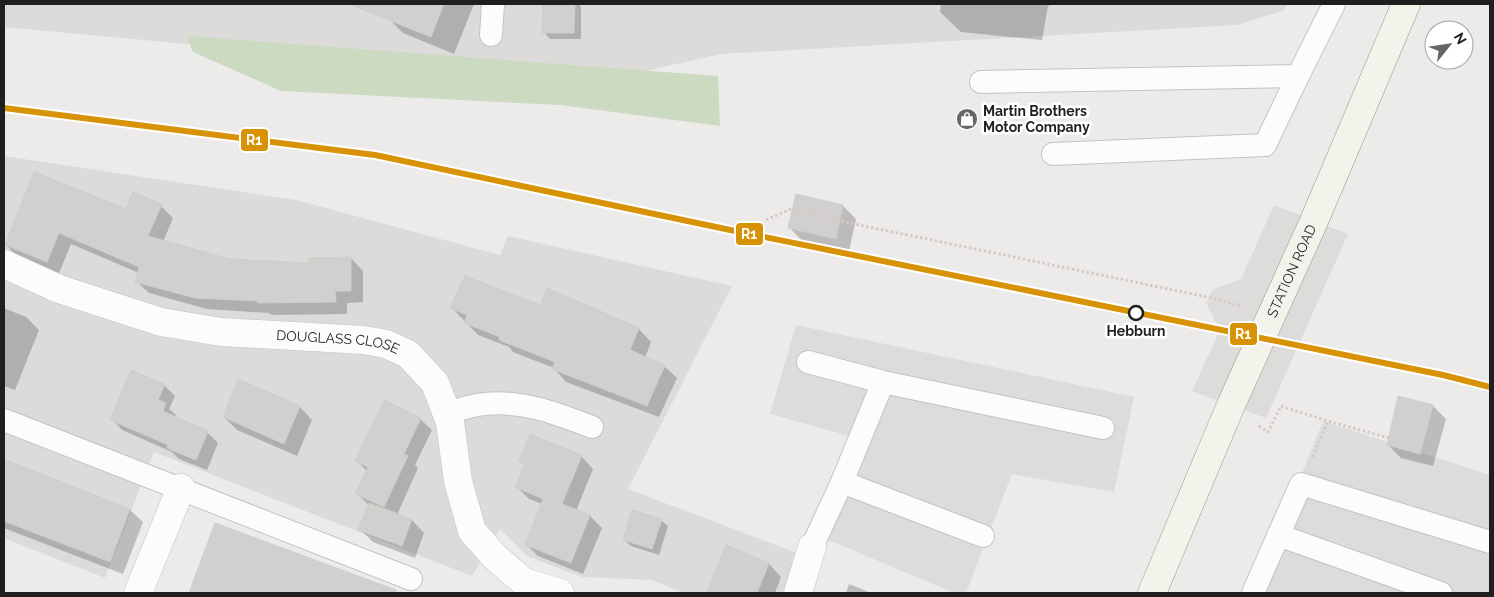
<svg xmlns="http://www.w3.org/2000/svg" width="1494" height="597" viewBox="0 0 1494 597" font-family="Raleway,sans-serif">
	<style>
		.residential { fill: #dcdbda }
		.forest { fill: #cbdac0 }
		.parking { fill: #dddcdc }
		.pier { fill: #dddcdb }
		.shadow { fill: #0003 }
		.building { fill: #d2d0ce; stroke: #d0cdca }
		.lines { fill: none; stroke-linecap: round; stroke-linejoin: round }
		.lane-casing { stroke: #c4c3c2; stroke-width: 24 }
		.street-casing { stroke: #c4c3c2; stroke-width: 29 }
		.secondary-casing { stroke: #979682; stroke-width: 29 }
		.path { stroke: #d6c9c8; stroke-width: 3; stroke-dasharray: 2.5 2.5; stroke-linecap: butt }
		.lane { stroke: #fcfcfc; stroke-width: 22 }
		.street { stroke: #fcfcfc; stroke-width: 28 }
		.secondary { stroke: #f3f3ec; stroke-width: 28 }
		.rail-1-casing { stroke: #fff; stroke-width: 10 }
		.rail-1 { stroke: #d79205; stroke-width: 6 }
		.stop-dot { fill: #fff; stroke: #1f1f1f; stroke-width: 2.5 }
		.labels { text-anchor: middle; stroke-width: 5; stroke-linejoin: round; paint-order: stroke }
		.poi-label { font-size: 14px; font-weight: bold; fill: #1f1f1f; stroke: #fff; text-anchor: start }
		.street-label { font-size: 14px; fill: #1f1f1f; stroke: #fff }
		.stop-label { font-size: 14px; font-weight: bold; fill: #1f1f1f; stroke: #fff }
		.line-badge { stroke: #fff; stroke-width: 2 }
		.badge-label { font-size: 14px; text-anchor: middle; font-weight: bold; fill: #fff }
	</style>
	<rect width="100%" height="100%" fill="#edebe9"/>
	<g class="residential">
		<polygon points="4,4 1287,4 1283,11 1237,25 721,54 596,82 4,27"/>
		<polygon points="4,156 296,200 500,255 508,236 732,286 628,489 800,554 782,593 683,593 652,580 582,577 527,556 500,529 472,576 154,452 105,578 4,538"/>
	</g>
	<polygon class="forest" points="187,36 718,76 720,126 560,105 281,91 193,52"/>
	<g class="parking">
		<polygon points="796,325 1134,397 1114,492 1012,474 966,593 954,593 817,535 853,437 770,414"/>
		<polygon points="1323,421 1490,475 1490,593 1254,593"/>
	</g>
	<polygon class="pier" points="1274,205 1348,234 1266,418 1192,391 1220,330 1206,303 1212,290 1241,279"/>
	<g class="shadow">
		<polygon points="397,4 474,4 454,54 403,33 390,20"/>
		<polygon points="544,4 578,4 581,7 581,39 550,39 544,32"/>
		<polygon points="941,4 1054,4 1048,6 1042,40 961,32 940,12"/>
		<polygon points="161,206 173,218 163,242 230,260 309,264 351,258 363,271 363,302 347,303 347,314 272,315 269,313 207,309 149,293 136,281 139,273 71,244 59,273 18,257 6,245 127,211"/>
		<polygon points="843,206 856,219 849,251 802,241 790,228"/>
		<polygon points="548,290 639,329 651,342 645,358 664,366 677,378 659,417 566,382 554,368 513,352 509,347 478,335 452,308 541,307"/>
		<polygon points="4,308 26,317 39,330 15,390 4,386"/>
		<polygon points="239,381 300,407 312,420 297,456 237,430 224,417"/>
		<polygon points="164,385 175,396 169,409 176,415 175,417 207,432 218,443 207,470 179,459 172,452 122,430 112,419"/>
		<polygon points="1399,397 1433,406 1446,419 1433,466 1401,458 1388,445"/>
		<polygon points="420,419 432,430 415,465 418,468 397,515 412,520 424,533 415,558 373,542 360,529 369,505 357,494 367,471 357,461"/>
		<polygon points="581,456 593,469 576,511 590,516 602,528 583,574 538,556 526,544 542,504 529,499 517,487 525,466 520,460"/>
		<polygon points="4,461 130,510 143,522 123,574 4,528"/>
		<polygon points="661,520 668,526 659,555 631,546 624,540"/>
		<polygon points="215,525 368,581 380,593 191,593"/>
		<polygon points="727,547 769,564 781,577 775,593 708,593"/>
		<polygon points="849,584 871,593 846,593"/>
	</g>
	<g class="building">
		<polygon points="351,4 444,4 431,37 351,5"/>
		<polygon points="543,4 575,4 574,33 542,33"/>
		<polygon points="34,172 126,209 133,192 162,204 148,236 230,259 308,263 308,258 351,257 351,291 335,291 336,302 258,303 258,301 195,298 135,282 139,267 59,233 47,262 5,245"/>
		<polygon points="796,194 843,205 836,239 788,228"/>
		<polygon points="465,276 541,305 547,288 639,328 630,350 665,365 647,406 552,369 555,362 499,340 500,337 464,323 467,315 450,308"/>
		<polygon points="131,370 165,384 158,400 166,403 163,411 208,431 196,460 167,448 168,445 110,420"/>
		<polygon points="238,379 300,406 284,444 223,417"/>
		<polygon points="1398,396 1433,405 1420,454 1387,445"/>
		<polygon points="384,400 421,418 404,454 408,456 384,507 355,494 368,467 355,461"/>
		<polygon points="530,434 582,455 562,504 590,515 571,563 525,545 543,499 515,487 525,464 519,461"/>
		<polygon points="4,459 130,509 110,562 4,521"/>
		<polygon points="369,503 412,519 402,546 358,530"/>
		<polygon points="632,510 662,519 652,549 623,540"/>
		<polygon points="215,523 396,590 395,593 189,593"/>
		<polygon points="726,545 769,563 757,593 707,593"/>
	</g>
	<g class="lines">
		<g class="lane-casing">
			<g id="lane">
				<polyline points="491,35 493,4"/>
				<polyline points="981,82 1298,76 1334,4"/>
				<polyline points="1053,154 1265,145 1298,76"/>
				<polyline points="808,362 883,382 1103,428"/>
				<path d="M447,413C457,410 467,407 477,405C517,398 556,413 592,427"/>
				<polyline points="4,420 411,579"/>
				<polyline points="842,482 983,536"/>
				<polyline points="1278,535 1441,593"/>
				<polyline points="812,547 842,482 883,382"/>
				<polyline points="1253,593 1301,484 1490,542"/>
			</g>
		</g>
		<g class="street-casing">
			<g id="street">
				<path id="s1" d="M4,264L59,289L161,322L221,332L364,340L386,344L408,354L435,383L450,422L458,481L472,531L495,557L524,582L560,593"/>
				<polyline points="138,593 181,488"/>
				<polyline points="798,593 812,547"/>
			</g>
		</g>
		<g class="secondary-casing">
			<g id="secondary">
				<path id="s2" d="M1152,593L1231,405L1314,221L1406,4"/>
			</g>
		</g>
		<g class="path">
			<polyline points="766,220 793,208 840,221 1212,298 1240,306"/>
			<polyline points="1259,426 1268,432 1281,406 1328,421"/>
			<polyline points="1313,457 1328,421 1389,438"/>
		</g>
		<use href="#lane" class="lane"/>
		<use href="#street" class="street"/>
		<use href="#secondary" class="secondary"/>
		<g class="rail-1-casing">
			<polyline id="rail-1" points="4,108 375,155 735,231 1443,375 1490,387"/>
		</g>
		<use href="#rail-1" class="rail-1"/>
	</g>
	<defs>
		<g id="shop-disc" transform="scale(1.125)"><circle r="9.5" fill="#676666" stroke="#fff"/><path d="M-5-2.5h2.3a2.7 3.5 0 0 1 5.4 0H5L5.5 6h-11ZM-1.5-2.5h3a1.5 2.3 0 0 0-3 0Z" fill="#fff"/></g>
	</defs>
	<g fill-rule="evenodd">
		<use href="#shop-disc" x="967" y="119"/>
	</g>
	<circle class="stop-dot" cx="1136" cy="313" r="7"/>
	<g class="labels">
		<g class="poi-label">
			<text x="983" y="116">Martin Brothers<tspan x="983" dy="16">Motor Company</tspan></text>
		</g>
		<g class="street-label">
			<text dy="5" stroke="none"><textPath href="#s2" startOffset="351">STATION ROAD</textPath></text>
			<text dy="5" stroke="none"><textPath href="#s1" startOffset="346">DOUGLASS CLOSE</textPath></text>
		</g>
		<g class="stop-label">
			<text x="1136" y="336">Hebburn</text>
		</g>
	</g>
	<g class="line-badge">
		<rect x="240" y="128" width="29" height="24" rx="5" fill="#d79205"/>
		<rect x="735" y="222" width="29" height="24" rx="5" fill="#d79205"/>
		<rect x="1229" y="322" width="29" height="24" rx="5" fill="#d79205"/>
	</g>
	<g class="badge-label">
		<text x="254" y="145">R1</text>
		<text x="749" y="239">R1</text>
		<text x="1243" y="339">R1</text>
	</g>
	<rect width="1494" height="597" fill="none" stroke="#1f1f1f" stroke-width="10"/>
	<g transform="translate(1449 45) rotate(60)"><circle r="24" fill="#ffffff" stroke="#a5a5a5"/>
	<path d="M0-4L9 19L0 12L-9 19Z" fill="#676666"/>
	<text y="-8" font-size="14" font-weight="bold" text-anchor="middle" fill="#1f1f1f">N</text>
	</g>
</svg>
